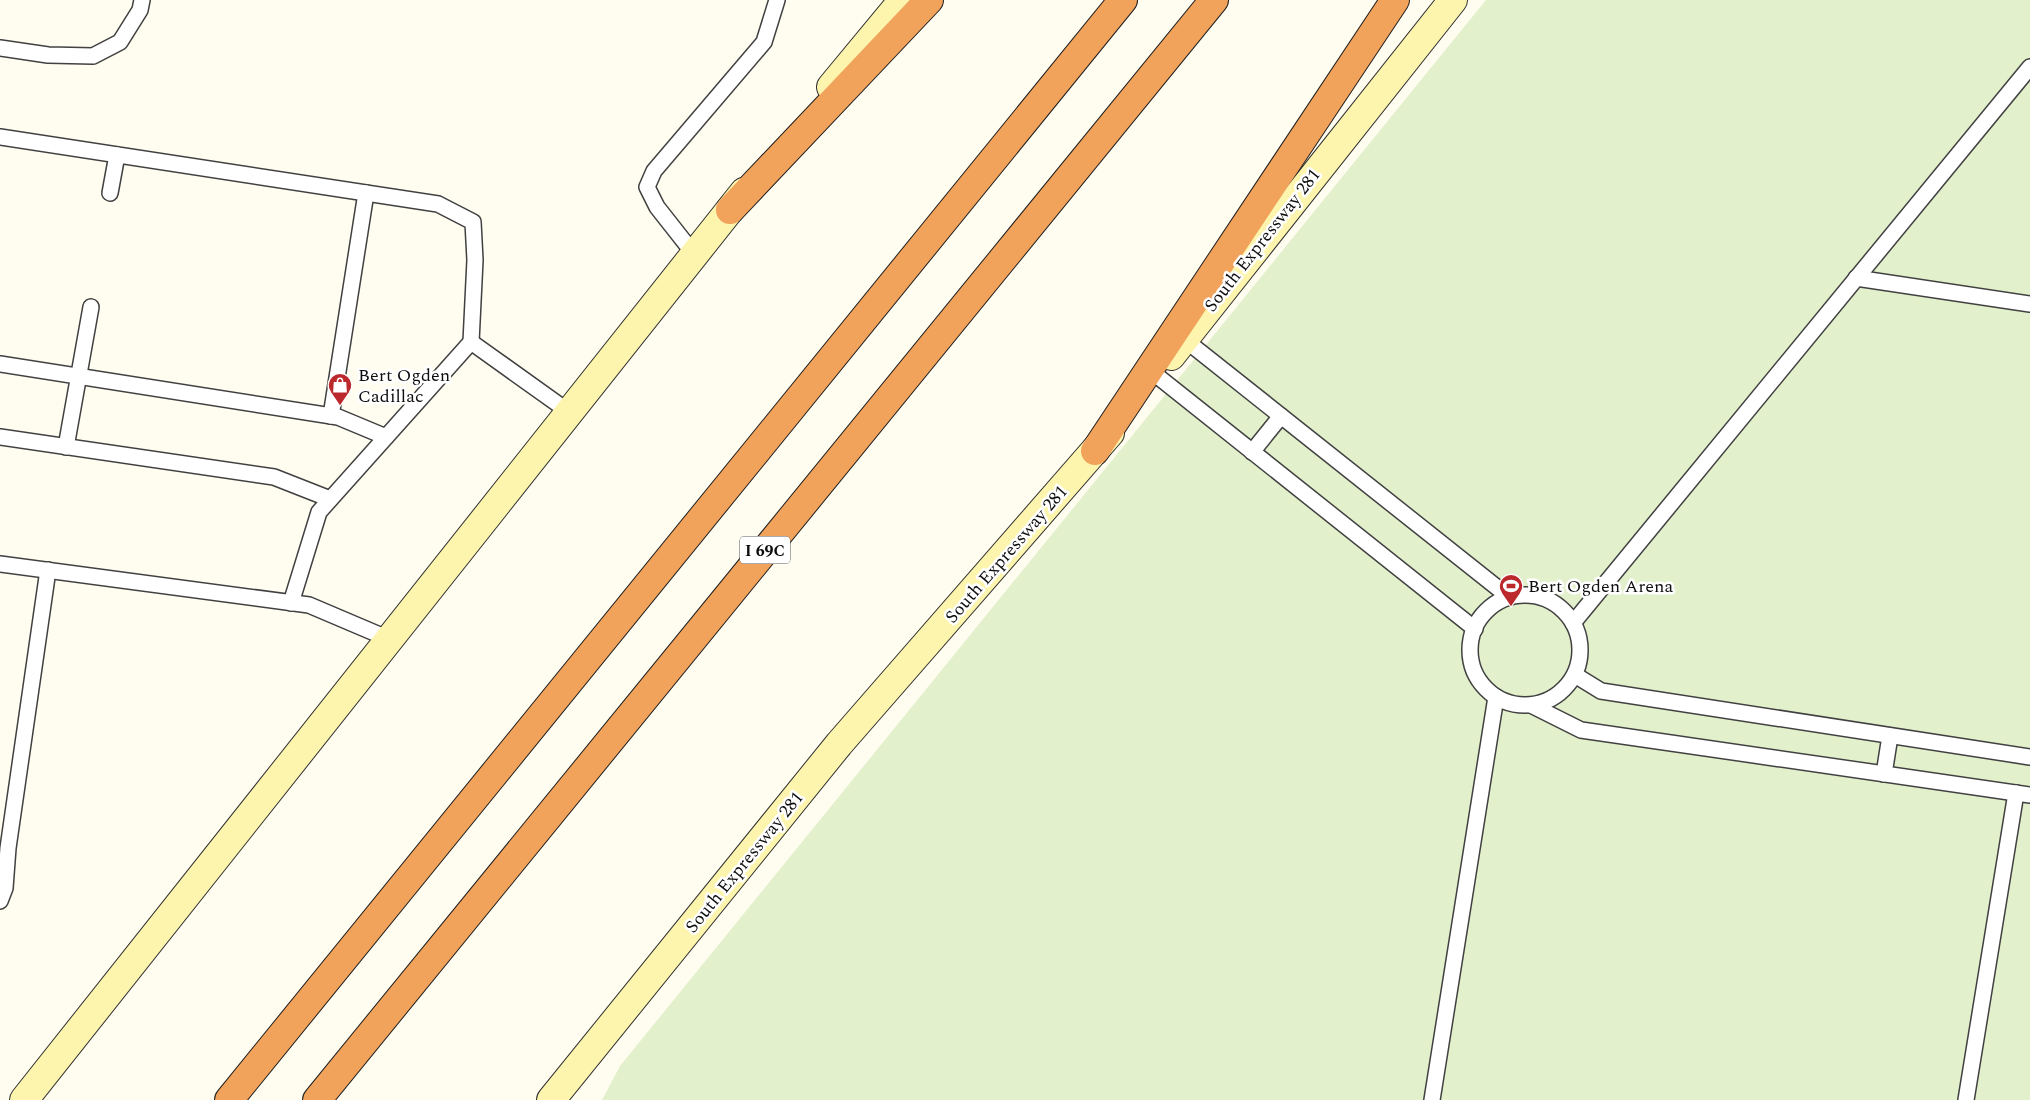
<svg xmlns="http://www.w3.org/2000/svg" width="2030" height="1100" viewBox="0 0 2030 1100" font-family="Spectral,serif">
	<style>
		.pitch { fill: #e3f0cc }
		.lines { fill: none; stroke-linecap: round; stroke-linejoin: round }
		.service-casing { stroke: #414141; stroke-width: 18 }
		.secondary-casing { stroke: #303030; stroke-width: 30 }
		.motorway-casing { stroke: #1f1f1f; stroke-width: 30 }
		.service { stroke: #fff; stroke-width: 15 }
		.secondary { stroke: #fdf5ad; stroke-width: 28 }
		.motorway { stroke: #f1a25b; stroke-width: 28 }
		.labels { text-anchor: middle; stroke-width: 5; stroke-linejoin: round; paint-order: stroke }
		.shield { fill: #fff; stroke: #565656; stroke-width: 1 }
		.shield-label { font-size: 16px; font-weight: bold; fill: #0e0e0e }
		.street-label { font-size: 18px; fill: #0e0e0e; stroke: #fff }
		.poi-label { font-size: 18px; fill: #0e0e0e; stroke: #fff; text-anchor: start }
	</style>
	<rect width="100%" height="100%" fill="#fffcf0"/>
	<polygon class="pitch" points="1486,0 2030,0 2030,1100 602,1100 620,1066"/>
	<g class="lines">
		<g class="service-casing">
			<g id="service">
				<polyline points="0,48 48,55 93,56 120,42 140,10 142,0"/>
				<polyline points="0,137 438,204 473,222 475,260 471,342"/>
				<polyline points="110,193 117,155"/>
				<polyline points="694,254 657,207 647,187 654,171 764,42 777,0"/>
				<polyline points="1856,278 2030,304"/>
				<polyline points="1184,339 1509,597"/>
				<polyline points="0,364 338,417 386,437"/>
				<polyline points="1156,375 1475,629"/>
				<polyline points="331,416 366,193"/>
				<polyline points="0,437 274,477 330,499"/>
				<polyline points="66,447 91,307"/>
				<polyline points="1252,452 1281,416"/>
				<polyline points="0,564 309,605 389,639"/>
				<circle cx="1525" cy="650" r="55"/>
				<polyline points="291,603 319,512 471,342 569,412"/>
				<polyline points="1573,623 2030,67"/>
				<polyline points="1575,675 1601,691 2030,757"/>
				<polyline points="1531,705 1581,730 2030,795"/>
				<polyline points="1884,774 1890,736"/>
				<polyline points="0,901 5,888 8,848 48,570"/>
				<polyline points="1432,1100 1496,697"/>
				<polyline points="1966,1100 2016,793"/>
			</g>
		</g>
		<g class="secondary-casing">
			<g id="secondary">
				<polyline points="831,87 903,0"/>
				<polyline points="1171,356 1453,0"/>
				<polyline points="24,1100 744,192"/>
				<polyline points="551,1100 839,744 1110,433"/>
			</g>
		</g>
		<g class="motorway-casing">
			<g id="motorway">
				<polyline points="730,210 929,0"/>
				<polyline points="1095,451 1395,0"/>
				<polyline points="229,1100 1123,0"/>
				<polyline points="317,1100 1214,0"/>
			</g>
		</g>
		<use href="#service" class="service"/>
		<use href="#secondary" class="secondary"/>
		<use href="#motorway" class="motorway"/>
	</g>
	<defs>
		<g id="shop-pin" transform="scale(1.25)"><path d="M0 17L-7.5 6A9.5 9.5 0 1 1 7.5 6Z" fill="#bc292d" stroke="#fff"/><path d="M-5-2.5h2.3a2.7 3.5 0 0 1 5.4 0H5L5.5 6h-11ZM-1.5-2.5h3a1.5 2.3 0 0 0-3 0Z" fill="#fff"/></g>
		<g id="stadium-pin" transform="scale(1.25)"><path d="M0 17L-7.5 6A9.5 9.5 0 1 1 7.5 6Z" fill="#bc292d" stroke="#fff"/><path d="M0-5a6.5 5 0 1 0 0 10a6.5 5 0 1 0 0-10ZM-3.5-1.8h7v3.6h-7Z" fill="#fff"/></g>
	</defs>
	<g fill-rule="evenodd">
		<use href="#shop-pin" x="340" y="385"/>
		<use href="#stadium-pin" x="1511" y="586"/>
	</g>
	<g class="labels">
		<rect class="shield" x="740" y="536.5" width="50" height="27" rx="4"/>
		<g class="shield-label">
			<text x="765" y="556">I 69C</text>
		</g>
		<g class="street-label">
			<text transform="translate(1262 240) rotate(-52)" y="6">South Expressway 281</text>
			<text transform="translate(1006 554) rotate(-49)" y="6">South Expressway 281</text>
			<text transform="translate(744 862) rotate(-51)" y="6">South Expressway 281</text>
		</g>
		<g class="poi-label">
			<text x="358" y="381">Bert Ogden<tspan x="358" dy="21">Cadillac</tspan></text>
			<text x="1528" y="592">Bert Ogden Arena</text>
		</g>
	</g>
</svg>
